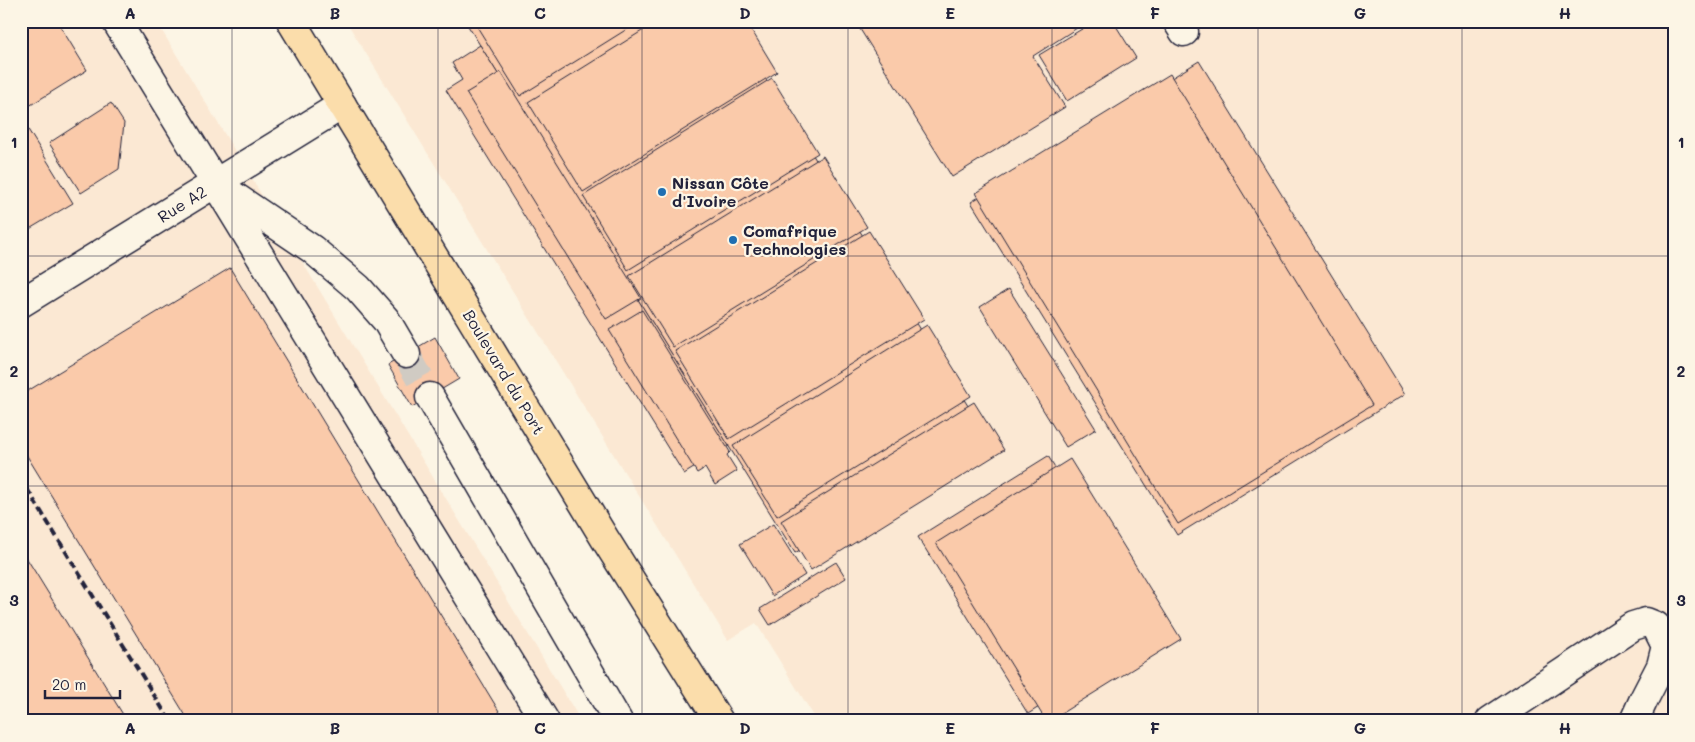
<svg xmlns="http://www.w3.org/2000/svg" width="1695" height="742" viewBox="0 0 1695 742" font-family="Mali,sans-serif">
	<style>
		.built { fill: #fbe8d3 }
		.building { fill: #facaaa; stroke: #22223b }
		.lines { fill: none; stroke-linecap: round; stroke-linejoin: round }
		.minor-tunnel { stroke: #d0cbc3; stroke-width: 28; stroke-dasharray: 28 14; stroke-linecap: butt }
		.minor-casing { stroke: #22223b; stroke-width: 31 }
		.major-casing { stroke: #22223b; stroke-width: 31 }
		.minor { stroke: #fcf5e5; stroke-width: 28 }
		.major { stroke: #fbddab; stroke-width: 28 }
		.rail { stroke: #22223b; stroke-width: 4; stroke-dasharray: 8 4; stroke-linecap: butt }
		.grid { fill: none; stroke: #22223b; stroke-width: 1; stroke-opacity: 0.55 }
		.poi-dot { fill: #1f6fb2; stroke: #fcf5e5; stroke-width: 2 }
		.labels { text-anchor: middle; stroke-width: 4.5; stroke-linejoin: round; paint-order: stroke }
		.poi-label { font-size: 16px; font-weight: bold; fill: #22223b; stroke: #fcf5e5; text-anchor: start }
		.street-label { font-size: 16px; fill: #22223b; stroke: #fcf5e5 }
		.neatline { fill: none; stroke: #22223b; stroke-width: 2 }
		.grid-label { font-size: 16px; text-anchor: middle; font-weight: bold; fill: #22223b }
	</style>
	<rect width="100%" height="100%" fill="#fcf5e5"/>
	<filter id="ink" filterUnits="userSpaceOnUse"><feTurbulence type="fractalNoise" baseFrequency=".02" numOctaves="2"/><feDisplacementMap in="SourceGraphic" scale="10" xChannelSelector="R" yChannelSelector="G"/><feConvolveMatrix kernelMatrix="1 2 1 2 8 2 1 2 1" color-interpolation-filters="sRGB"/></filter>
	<g filter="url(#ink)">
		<g class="built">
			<polygon points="21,21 156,21 581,721 21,721"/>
			<polygon points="346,21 1674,21 1674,721 817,721 756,623 728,640"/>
		</g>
		<g class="building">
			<polygon points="23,21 57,21 87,70 21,111 21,22"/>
			<polygon points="465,21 730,21 986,435 795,553"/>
			<polygon points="482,21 640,21 520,96 476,25"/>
			<polygon points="658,21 746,21 777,72 583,192 528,102"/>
			<polygon points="855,21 1088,21 1033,56 1065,107 952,177"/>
			<polygon points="1095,21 1113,21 1136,58 1067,101 1039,55"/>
			<polygon points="480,45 729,446 684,474 446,90 462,80 452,63"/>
			<polygon points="1199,61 1405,394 1177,535 971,202"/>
			<polygon points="501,72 641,298 606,319 466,93"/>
			<polygon points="1170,74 1372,405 1178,524 976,193"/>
			<polygon points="772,78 818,153 628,270 583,196"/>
			<polygon points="111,103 124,123 119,169 81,193 49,143"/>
			<polygon points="21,118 73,203 21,234"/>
			<polygon points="823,156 867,227 673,347 629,276"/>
			<polygon points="869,231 924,319 729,439 675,351"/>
			<polygon points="230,268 505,721 189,721 21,446 21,395"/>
			<polygon points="1009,289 1096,429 1066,447 980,307"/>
			<polygon points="642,310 730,452 727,455 737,471 715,485 705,468 697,473 609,330"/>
			<polygon points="927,325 971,396 777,516 733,446"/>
			<polygon points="435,337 459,379 412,407 388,365"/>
			<polygon points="974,402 1004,450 811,570 781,521"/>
			<polygon points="1048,456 1158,632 1028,714 918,537"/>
			<polygon points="1070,459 1181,639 1049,721 1046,721 936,543"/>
			<polygon points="773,524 805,575 772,596 740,544"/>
			<polygon points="21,549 127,721 21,721"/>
			<polygon points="836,562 846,578 770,625 760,609"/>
		</g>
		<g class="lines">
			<polyline class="minor-tunnel" points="406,354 430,397"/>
			<g class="minor-casing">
				<g id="minor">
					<polyline points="116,21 545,721"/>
					<polyline points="1177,21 1184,32"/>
					<polyline points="222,188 312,249 358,288 386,320 406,354"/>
					<polyline points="21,303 342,105"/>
					<polyline points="430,397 618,721"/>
					<polyline points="1490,721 1633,626 1646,622 1656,626 1666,646 1661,666 1644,699 1634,721"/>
				</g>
			</g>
			<g class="major-casing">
				<polyline id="major" points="291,21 605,539 719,721"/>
			</g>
			<use href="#minor" class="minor"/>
			<use href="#major" class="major"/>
			<polyline class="rail" points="21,479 170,721"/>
		</g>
	</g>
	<path class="grid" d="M232,21V721M438,21V721M642,21V721M848,21V721M1052,21V721M1258,21V721M1462,21V721M21,256H1674M21,486H1674"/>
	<g class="poi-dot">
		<circle cx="662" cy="192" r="5"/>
		<circle cx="733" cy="240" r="5"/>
	</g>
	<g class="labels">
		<g class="poi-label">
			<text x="672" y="189">Nissan Côte<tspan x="672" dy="18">d'Ivoire</tspan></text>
			<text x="743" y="237">Comafrique<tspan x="743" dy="18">Technologies</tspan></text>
		</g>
		<g class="street-label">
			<text transform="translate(182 204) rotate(-32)" y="6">Rue A2</text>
			<text transform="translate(504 372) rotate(59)" y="6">Boulevard du Port</text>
		</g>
	</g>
	<rect width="1695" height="742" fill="none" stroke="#fcf5e5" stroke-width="55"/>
	<path d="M45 690v8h75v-8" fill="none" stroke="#22223b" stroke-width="2.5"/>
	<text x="52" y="690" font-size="15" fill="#22223b" stroke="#fcf5e5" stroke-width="4" paint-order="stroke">20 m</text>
	<rect x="28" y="28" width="1640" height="686" class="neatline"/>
	<g class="grid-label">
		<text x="130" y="19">A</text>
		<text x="335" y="19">B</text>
		<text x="540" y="19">C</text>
		<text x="745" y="19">D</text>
		<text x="950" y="19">E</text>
		<text x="1155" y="19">F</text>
		<text x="1360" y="19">G</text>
		<text x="1565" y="19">H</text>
		<text x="14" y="148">1</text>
		<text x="1681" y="148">1</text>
		<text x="14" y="377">2</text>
		<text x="1681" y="377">2</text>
		<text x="14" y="606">3</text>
		<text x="1681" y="606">3</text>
		<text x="130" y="734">A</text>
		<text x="335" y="734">B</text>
		<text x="540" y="734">C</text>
		<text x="745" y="734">D</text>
		<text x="950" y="734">E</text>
		<text x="1155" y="734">F</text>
		<text x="1360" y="734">G</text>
		<text x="1565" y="734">H</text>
	</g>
</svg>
